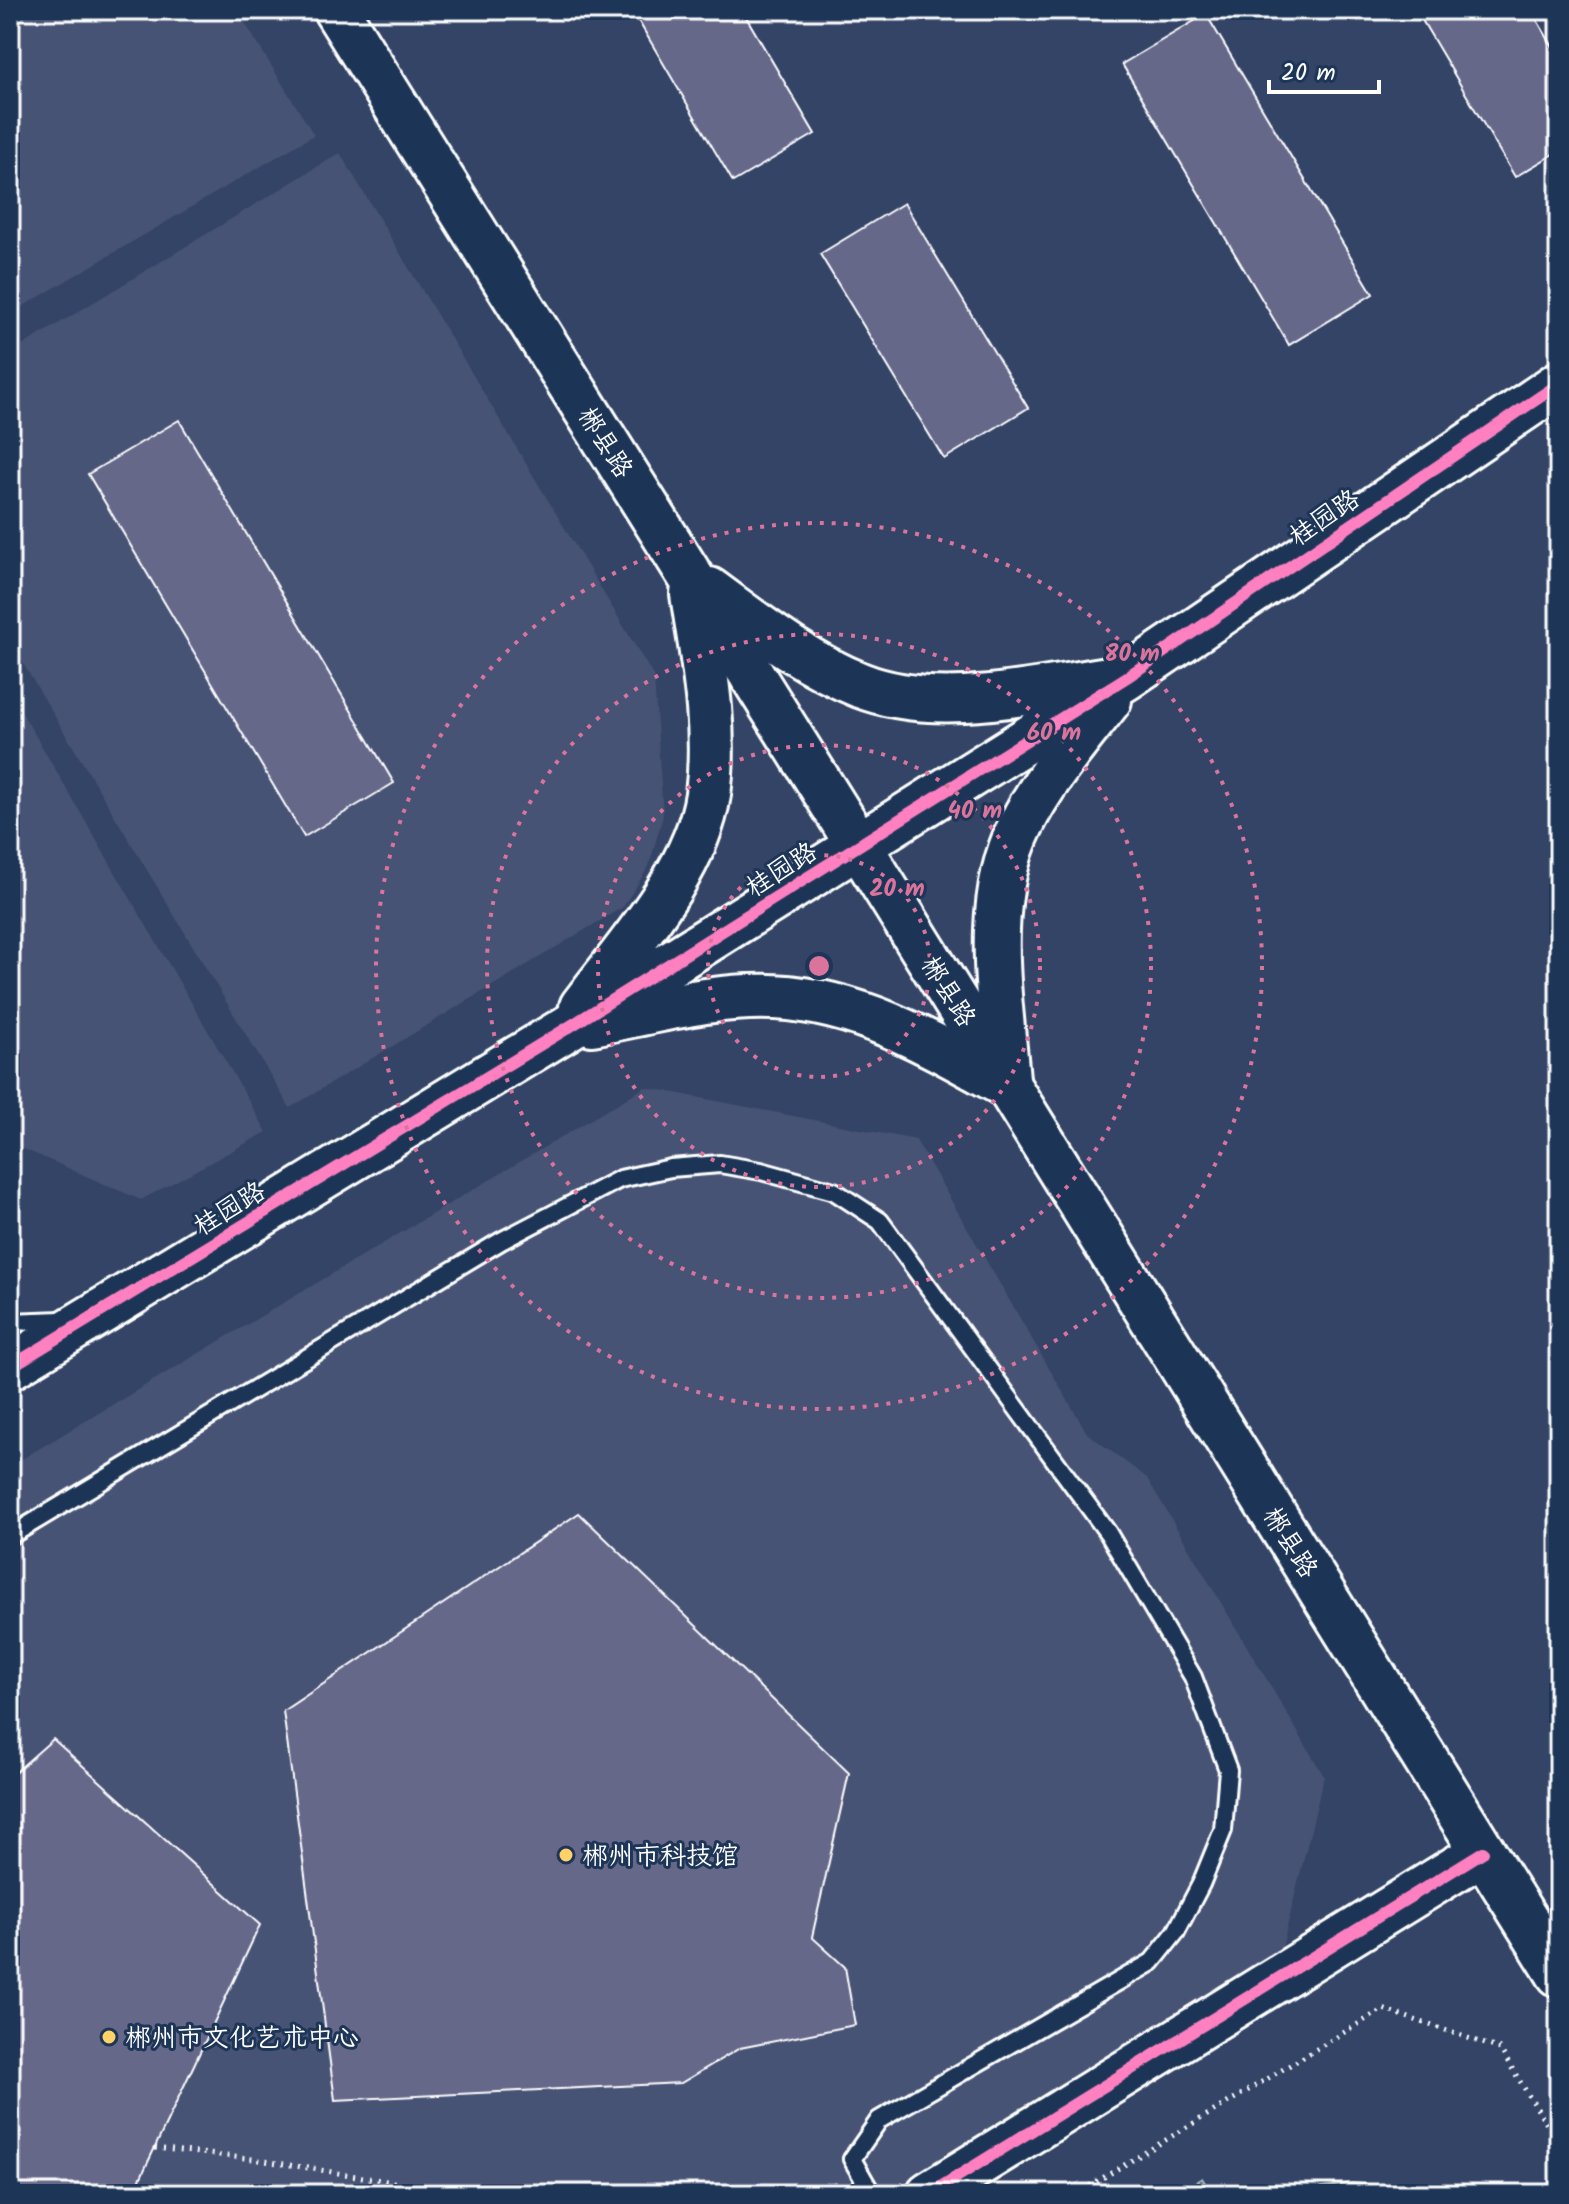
<svg xmlns="http://www.w3.org/2000/svg" width="1569" height="2204" viewBox="0 0 1569 2204" font-family="Kalam,'LXGW WenKai TC',sans-serif">
	<style>
		.built { fill: #465274 }
		.green { fill: #497276; stroke: #a4b8ba; stroke-width: 2 }
		.building { fill: #66678a; stroke: #fff; stroke-width: 2 }
		.lines { fill: none; stroke-linecap: round; stroke-linejoin: round }
		.lane-casing { stroke: #fff; stroke-width: 22 }
		.secondary-casing { stroke: #fff; stroke-width: 50 }
		.path { stroke: #fff; stroke-width: 5; stroke-dasharray: 2 6; stroke-linecap: butt }
		.lane { stroke: #1d3557; stroke-width: 16 }
		.secondary { stroke: #1d3557; stroke-width: 44 }
		.cycleway-casing { stroke: #1d3557; stroke-width: 17 }
		.cycleway { stroke: #ff80c0; stroke-width: 12 }
		.ring { fill: none; stroke: #da749d; stroke-width: 4; stroke-dasharray: 4 8 }
		.poi-dot { fill: #ffd166; stroke: #1d3557; stroke-width: 3 }
		.labels { text-anchor: middle; stroke-width: 6; stroke-linejoin: round; paint-order: stroke }
		.street-label { font-size: 26px; fill: #fff; stroke: #1d3557 }
		.poi-label { font-size: 26px; fill: #fff; stroke: #1d3557; text-anchor: start }
		.centre { fill: #da749d; stroke: #1d3557; stroke-width: 4 }
		.ring-label { font-size: 24px; text-anchor: middle; font-weight: bold; fill: #da749d; stroke: #1d3557; stroke-width: 6; stroke-linejoin: round; paint-order: stroke }
	</style>
	<rect width="100%" height="100%" fill="#346"/>
	<filter id="ink" filterUnits="userSpaceOnUse"><feTurbulence type="fractalNoise" baseFrequency=".0125" numOctaves="2"/><feDisplacementMap in="SourceGraphic" scale="16" xChannelSelector="R" yChannelSelector="G"/><feConvolveMatrix kernelMatrix="1 2 1 2 8 2 1 2 1" color-interpolation-filters="sRGB"/></filter>
	<g filter="url(#ink)">
		<g class="built">
			<polygon points="10,10 237,10 314,135 10,314"/>
			<polygon points="340,153 654,677 663,816 649,866 623,907 290,1108 10,642 10,353"/>
			<polygon points="10,692 267,1132 141,1200 10,1143"/>
			<polygon points="645,1087 916,1140 1087,1433 1147,1478 1324,1776 1274,1981 895,2194 10,2194 10,1466"/>
		</g>
		<g class="green">
			<polygon points="1202,2178 1212,2194 1175,2194"/>
			<polygon points="1352,2183 1421,2190 1428,2194 1284,2194"/>
		</g>
		<g class="building">
			<polygon points="632,10 742,10 815,134 733,182"/>
			<polygon points="1416,10 1531,10 1559,57 1559,151 1515,177"/>
			<polygon points="1206,14 1373,294 1289,345 1122,64"/>
			<polygon points="904,203 1028,408 944,459 820,254"/>
			<polygon points="179,420 394,783 304,837 88,474"/>
			<polygon points="579,1513 849,1773 812,1937 845,1967 855,2025 740,2048 681,2083 335,2100 283,1711"/>
			<polygon points="53,1739 260,1925 133,2194 10,2194 10,1777"/>
		</g>
		<g class="lines">
			<g class="lane-casing">
				<g id="lane">
					<polyline points="10,1322 62,1320"/>
					<polyline points="10,1536 501,1241 620,1179 671,1168 720,1164 761,1171 834,1191 880,1221 1108,1533 1193,1677 1228,1770 1223,1830 1201,1884 1176,1932 1152,1962 879,2120 852,2159 872,2194"/>
				</g>
			</g>
			<g class="secondary-casing">
				<g id="secondary">
					<polyline points="336,10 859,846 1559,1974"/>
					<path d="M709,590C757,625 804,663 860,685C935,715 1032,691 1109,679"/>
					<path d="M582,1007C627,947 697,871 708,794C717,727 703,660 693,594"/>
					<path d="M592,1023C644,1013 696,999 749,997C845,992 926,1041 1006,1085"/>
					<path d="M1007,1079C1000,996 982,904 1021,825C1043,780 1078,740 1109,700"/>
					<polyline points="10,1367 566,1029 1127,677 1559,384"/>
					<polyline points="929,2194 1483,1852"/>
				</g>
			</g>
			<g class="path">
				<polyline points="155,2148 253,2159 466,2194"/>
				<polyline points="784,2194 802,2185 810,2194"/>
				<polyline points="1076,2194 1383,2009 1500,2049 1559,2144"/>
			</g>
			<use href="#lane" class="lane"/>
			<use href="#secondary" class="secondary"/>
			<g class="cycleway-casing">
				<g id="cycleway">
					<polyline points="10,1367 566,1029 1127,677 1559,384"/>
					<polyline points="929,2194 1483,1852"/>
				</g>
			</g>
			<use href="#cycleway" class="cycleway"/>
		</g>
	</g>
	<g class="ring">
		<circle cx="819" cy="966" r="111"/>
		<circle cx="819" cy="966" r="221"/>
		<circle cx="819" cy="966" r="332"/>
		<circle cx="819" cy="966" r="443"/>
	</g>
	<g class="poi-dot">
		<circle cx="566" cy="1855" r="8"/>
		<circle cx="109" cy="2037" r="8"/>
	</g>
	<g class="labels">
		<g class="street-label">
			<text transform="translate(606 442) rotate(58)" y="9">郴县路</text>
			<text transform="translate(1324 517) rotate(-34)" y="9">桂园路</text>
			<text transform="translate(781 869) rotate(-32)" y="9">桂园路</text>
			<text transform="translate(949 991) rotate(58)" y="9">郴县路</text>
			<text transform="translate(229 1208) rotate(-31)" y="9">桂园路</text>
			<text transform="translate(1291 1542) rotate(58)" y="9">郴县路</text>
		</g>
		<g class="poi-label">
			<text x="582" y="1864">郴州市科技馆</text>
			<text x="125" y="2046">郴州市文化艺术中心</text>
		</g>
	</g>
	<circle cx="819" cy="966" r="12" class="centre"/>
	<g class="ring-label">
		<text x="1132" y="661">80 m</text>
		<text x="1054" y="740">60 m</text>
		<text x="975" y="818">40 m</text>
		<text x="897" y="896">20 m</text>
	</g>
	<rect width="1569" height="2204" fill="none" stroke="#1d3557" stroke-width="40"/>
	<rect x="20" y="20" width="1529" height="2164" fill="none" stroke="#fff" stroke-width="3" filter="url(#ink)"/>
	<path d="M1269 80v12h110v-12" fill="none" stroke="#ffffff" stroke-width="4"/>
	<text x="1281" y="80" font-size="24" fill="#ffffff" stroke="#1d3557" stroke-width="6" paint-order="stroke">20 m</text>
</svg>
